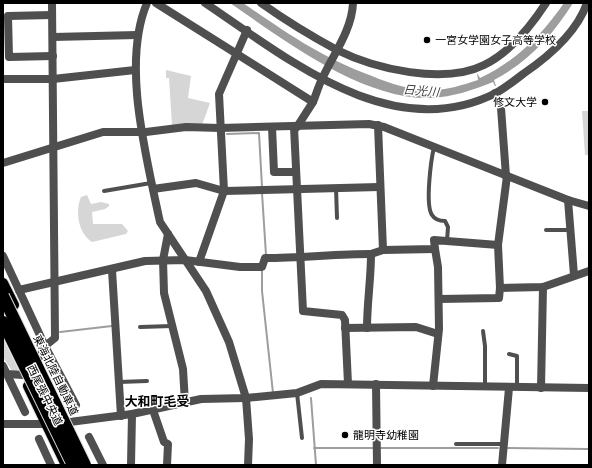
<svg xmlns="http://www.w3.org/2000/svg" width="592" height="468" viewBox="0 0 592 468" font-family="Rubik,'Noto Sans JP',sans-serif">
	<style>
		.green { fill: #d6d6d6 }
		.water { fill: #9d9d9d }
		.lines { fill: none; stroke-linecap: round; stroke-linejoin: round }
		.stream { stroke: #9d9d9d; stroke-width: 2 }
		.primary-casing { stroke: #dbdbdb; stroke-width: 12 }
		.service { stroke: #4f4f4f; stroke-width: 4 }
		.minor { stroke: #4f4f4f; stroke-width: 8 }
		.primary { stroke: #000; stroke-width: 10 }
		.motorway-bridge-casing { stroke: #dbdbdb; stroke-width: 14; stroke-linecap: butt }
		.motorway-bridge { stroke: #000; stroke-width: 12 }
		.poi-dot { fill: #000; stroke: #fff; stroke-width: 1.5 }
		.labels { text-anchor: middle; stroke-width: 3; stroke-linejoin: round; paint-order: stroke }
		.poi-label { font-size: 11px; fill: #000; stroke: #fff; text-anchor: start }
		.street-label { font-size: 11px; fill: #000; stroke: #fff }
		.water-label { font-size: 12px; font-style: italic; fill: #3e3e3e; stroke: #fff }
		.quarter-label { font-size: 13px; font-weight: bold; fill: #000; stroke: #fff }
	</style>
	<rect width="100%" height="100%" fill="#fff"/>
	<g class="green">
		<polygon points="166,70 191,76 188,98 210,103 202,125 172,125 169,78 166,78"/>
		<polygon points="582,111 589,111 589,155 585,155"/>
		<path d="M87,195L91,204L101,202L109,204V206L105,209L92,212L93,224H122L128,231L126,234L92,242C78,233 75,211 81,197Z"/>
		<polygon points="3,338 19,371 18,372 12,371 3,357"/>
	</g>
	<path class="water" d="M230,3H243C287,33 322,58 372,76C391,84 410,90 431,90C447,90 463,85 478,80L477,73L480,78C516,61 541,36 564,3H573C553,35 528,62 494,80L496,86H495L493,82C473,90 453,97 431,98C362,100 284,40 230,3Z"/>
	<g class="lines">
		<g class="stream">
			<polyline points="227,134 259,133 262,187"/>
			<polyline points="262,193 266,255"/>
			<polyline points="262,270 262,291 273,393"/>
			<polyline points="60,332 112,326"/>
			<polyline points="311,398 316,465"/>
			<polyline points="314,448 374,448"/>
			<polyline points="380,448 498,448"/>
			<polyline points="508,448 589,449"/>
		</g>
		<g class="primary-casing">
			<g id="primary">
				<polyline points="3,283 14,305"/>
				<polyline points="28,386 66,465"/>
			</g>
		</g>
		<g class="service">
			<path d="M434,147C431,160 425,205 432,215C435,220 439,221 445,221L448,227L447,241"/>
			<polyline points="336,188 337,218"/>
			<polyline points="104,191 151,183"/>
			<polyline points="546,230 570,230"/>
			<polyline points="140,327 172,326"/>
			<polyline points="483,331 485,346 485,387"/>
			<polyline points="509,354 517,356 517,387"/>
			<polyline points="119,382 147,381"/>
			<polyline points="297,393 302,438"/>
			<polyline points="456,444 504,444"/>
		</g>
		<g class="minor">
			<path d="M147,3C122,62 145,151 158,213L160,222L206,291L229,342L246,398L249,439L248,465"/>
			<polyline points="156,3 313,102 297,127"/>
			<path d="M205,3C287,58 392,146 496,93C505,88 514,81 523,74C548,57 577,32 587,3"/>
			<path d="M261,3C285,20 311,36 337,50C375,69 444,85 484,65C509,53 531,26 546,3"/>
			<polyline points="52,15 8,16 9,57 53,56"/>
			<polyline points="53,37 137,35"/>
			<polyline points="3,79 53,79 135,70"/>
			<polyline points="495,93 501,108 506,176"/>
			<path d="M313,102C316,95 318,87 322,79C333,55 352,30 353,3"/>
			<polyline points="378,125 383,250"/>
			<polyline points="272,127 274,172 296,172"/>
			<polyline points="294,127 303,311 342,315 345,320 348,384"/>
			<polyline points="3,163 103,132 146,132 186,127 220,128 369,124 384,127 568,200 589,206"/>
			<polyline points="153,189 196,183 224,191 379,187"/>
			<polyline points="568,200 574,275"/>
			<polyline points="168,234 163,260 164,293 183,369 185,403"/>
			<polyline points="3,256 45,346 76,405"/>
			<polyline points="199,262 224,191 219,94 247,30"/>
			<polyline points="112,270 121,416"/>
			<polyline points="500,288 498,245 507,176"/>
			<path d="M19,290L145,261L185,260L240,267H262L265,258C301,258 336,254 371,254"/>
			<polyline points="439,299 499,298 500,288 543,287 589,271"/>
			<polyline points="345,328 416,327 438,334"/>
			<path d="M367,328C367,303 371,279 371,254L383,250L435,249L434,240L498,245"/>
			<polyline points="39,358 45,346 55,338 52,3"/>
			<polyline points="3,366 25,412"/>
			<polyline points="7,374 23,375"/>
			<polyline points="376,384 377,465"/>
			<polyline points="433,386 439,329 438,267 435,249"/>
			<polyline points="541,388 543,287"/>
			<polyline points="153,410 164,442 168,444 167,465"/>
			<polyline points="62,423 132,414 201,399 246,398 297,393 321,384 589,388"/>
			<polyline points="3,424 50,424"/>
			<polyline points="89,437 103,465"/>
			<polyline points="39,439 51,465"/>
			<polyline points="131,465 132,414"/>
			<polyline points="502,465 509,388"/>
		</g>
		<use href="#primary" class="primary"/>
		<g class="motorway-bridge-casing">
			<g id="motorway-bridge">
				<polyline points="3,296 85,465"/>
				<polyline points="3,322 73,465"/>
			</g>
		</g>
		<use href="#motorway-bridge" class="motorway-bridge"/>
	</g>
	<g class="poi-dot">
		<circle cx="427" cy="40" r="4"/>
		<circle cx="545" cy="102" r="4"/>
		<circle cx="345" cy="435" r="4"/>
	</g>
	<g class="labels">
		<g class="poi-label">
			<text x="435" y="44">一宮女学園女子高等学校</text>
			<text x="537" y="106" text-anchor="end">修文大学</text>
			<text x="353" y="439">龍明寺幼稚園</text>
		</g>
		<g class="street-label">
			<text transform="translate(56 375) rotate(64)" y="4">東海北陸自動車道</text>
			<text transform="translate(45 395) rotate(64)" y="4">西尾張中央道</text>
		</g>
		<g class="water-label">
			<text transform="translate(421 91) rotate(5)" y="4">日光川</text>
		</g>
		<g class="quarter-label">
			<text x="157" y="406">大和町毛受</text>
		</g>
	</g>
	<rect width="592" height="468" fill="none" stroke="#000000" stroke-width="8"/>
</svg>
